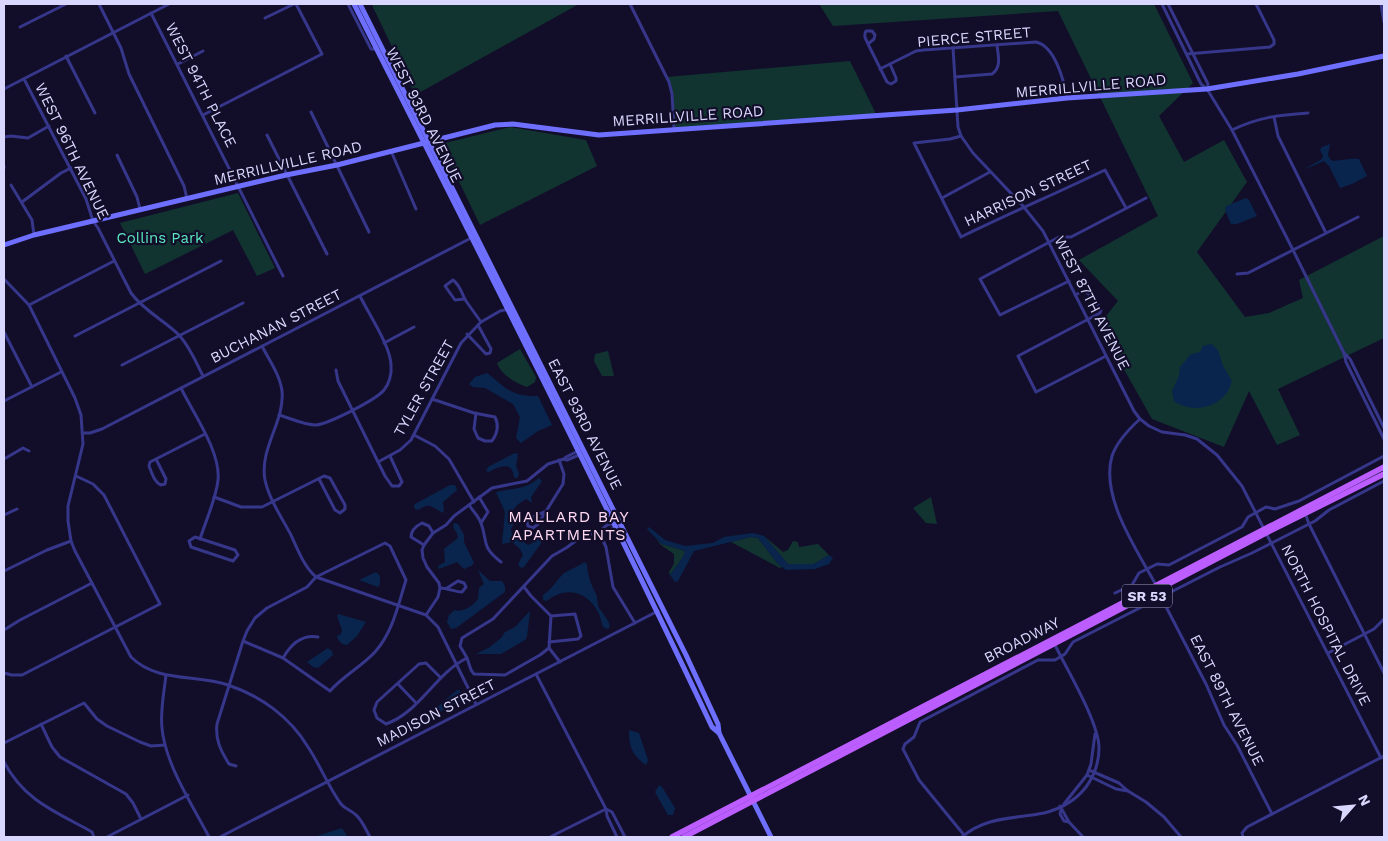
<svg xmlns="http://www.w3.org/2000/svg" width="1388" height="841" viewBox="0 0 1388 841" font-family="'Work Sans',sans-serif">
	<style>
		.green { fill: #113431 }
		.water { fill: #09254e }
		.lines { fill: none; stroke-linecap: round; stroke-linejoin: round }
		.street { stroke: #36368b; stroke-width: 3 }
		.secondary { stroke: #6e6fff; stroke-width: 5 }
		.primary { stroke: #bc5eff; stroke-width: 5.5 }
		.labels { text-anchor: middle; stroke-width: 4.5; stroke-linejoin: round; paint-order: stroke }
		.shield { fill: #120e29; stroke: #9e9bbf; stroke-width: 1 }
		.shield-label { font-size: 14px; font-weight: bold; fill: #dad7ff }
		.street-label { font-size: 15px; fill: #dad7ff; stroke: #120e29 }
		.park-label { font-size: 15px; fill: #59e8bf; stroke: #120e29 }
		.neighbourhood-label { font-size: 16px; letter-spacing: 1px; fill: #ffd9f2; stroke: #120e29 }
	</style>
	<rect width="100%" height="100%" fill="#120e29"/>
	<g class="green">
		<polygon points="374,4 579,4 415,95 372,5"/>
		<polygon points="819,4 1154,4 1193,83 1159,116 1184,162 1224,140 1247,182 1197,252 1245,317 1269,313 1303,298 1299,280 1384,236 1384,338 1278,389 1300,435 1277,445 1249,391 1224,447 1152,419 1099,325 1118,301 1079,260 1158,216 1058,11 833,26"/>
		<polygon points="850,61 877,116 674,129 672,94 667,77"/>
		<polygon points="510,127 586,140 597,166 480,225 441,144"/>
		<polygon points="238,193 275,268 257,276 233,230 145,274 120,223"/>
		<path d="M520,349L536,377L535,382L527,387C516,383 501,375 497,363Z"/>
		<polygon points="608,351 614,376 602,376 594,361 595,354"/>
		<polygon points="931,497 937,524 926,523 913,508"/>
		<polygon points="764,536 783,552 788,550 793,541 798,542 799,547 818,544 829,555 814,564 788,564"/>
		<polygon points="751,537 758,538 778,564 782,567 780,568 731,542"/>
		<polygon points="656,539 662,544 685,551 683,557 670,575 669,572 674,564 674,554 661,545"/>
	</g>
	<g class="water">
		<path d="M1330,144L1328,155C1329,157 1330,160 1333,161C1337,161 1352,158 1359,159L1367,176L1352,184L1340,188L1329,166L1324,161L1303,170L1322,159L1323,156L1320,150L1322,147Z"/>
		<polygon points="1246,198 1249,200 1257,216 1237,224 1231,224 1225,210 1226,206"/>
		<path d="M1212,344C1213,346 1215,347 1217,349C1221,356 1221,364 1226,371C1228,375 1233,379 1231,384C1224,407 1193,415 1174,401L1172,391L1179,376L1180,367L1191,354L1200,352L1203,346Z"/>
		<path d="M487,373C507,389 512,397 538,396L552,425L538,431L521,443L516,438L520,417L513,404L485,388L473,387L469,384L475,377Z"/>
		<path d="M515,453L518,454L516,466L519,474L517,478H515C513,475 513,472 512,470C507,462 494,469 489,472L486,471L488,467Z"/>
		<path d="M539,478L542,481L531,497L532,503L526,499L517,505L511,513L515,521L511,529L512,534L528,545L531,544L537,538L542,542L524,567L521,568L518,564L523,555L520,549L512,542L502,544L505,512L496,492C514,488 525,490 539,478Z"/>
		<path d="M450,485H455L457,490L443,502L444,510L443,513C430,507 432,502 418,510L415,509L414,506L415,504Z"/>
		<polygon points="454,523 458,524 464,535 464,542 474,563 471,566 464,569 457,562 439,569 438,566 445,562 444,549 458,538 457,533 453,527"/>
		<polygon points="649,527 665,540 685,546 713,543 724,537 753,533 764,536 788,564 814,564 829,555 833,558 829,564 815,569 786,570 778,564 758,538 751,537 694,551 678,581 675,582 670,575 683,557 685,551 662,544 647,529"/>
		<path d="M584,562L587,564C588,576 590,582 595,592C598,596 597,603 599,608C603,614 608,619 610,626L608,629L603,627C601,622 601,617 598,612C587,591 565,586 547,601L543,600V595C553,588 555,582 563,574C568,570 578,567 584,562Z"/>
		<path d="M478,570L490,581H502L505,586V592L456,628L451,629L447,622L449,615L455,610C463,613 474,605 478,599L479,588L484,584Z"/>
		<polygon points="376,572 380,576 380,584 378,587 359,580"/>
		<polygon points="530,611 527,637 525,640 501,654 476,654 490,647 501,638 505,632 515,627"/>
		<path d="M338,614L366,622L357,636L347,645C342,645 338,641 337,636L341,634L342,630L337,616Z"/>
		<polygon points="328,648 332,651 333,655 318,668 313,667 307,662"/>
		<polygon points="457,690 460,690 463,700 426,719 426,717"/>
		<path d="M629,730L639,733L648,760L646,765C632,755 629,747 629,730Z"/>
		<polygon points="659,785 662,787 675,808 673,815 668,815 655,792"/>
		<polygon points="342,828 348,837 317,836"/>
	</g>
	<g class="lines">
		<g class="street">
			<polyline points="99,4 121,48 129,74 184,186 187,199"/>
			<polyline points="348,4 371,49 377,49"/>
			<polyline points="630,4 669,82 672,94 674,129"/>
			<polyline points="1162,4 1201,84 1207,89 1232,130 1293,250 1358,217"/>
			<polyline points="1168,4 1208,84 1207,88"/>
			<polyline points="1381,4 1384,22"/>
			<polyline points="151,13 283,276"/>
			<polyline points="265,18 294,4"/>
			<polyline points="20,27 66,4"/>
			<path d="M868,44C866,39 863,36 866,31H872L875,35L874,39L868,44L887,82L891,84L896,81V78L890,64"/>
			<polyline points="953,48 958,127 961,136 973,153 1023,206 1043,231 1134,411 1140,419 1149,426 1162,432 1185,435 1197,439 1217,455 1242,486 1381,758"/>
			<polyline points="1187,54 1270,47 1274,44 1274,40 1256,4"/>
			<polyline points="66,56 95,113"/>
			<polyline points="178,64 203,51"/>
			<path d="M880,69L916,51L923,50L1036,42C1055,46 1064,81 1067,98"/>
			<path d="M955,77L992,74C1002,67 998,55 997,45"/>
			<path d="M24,79L86,199L93,221L98,228L131,293C144,311 164,320 179,335C190,347 196,362 203,376"/>
			<polyline points="4,89 169,4"/>
			<polyline points="311,112 369,232"/>
			<polyline points="203,115 322,54 296,4"/>
			<polyline points="1274,117 1278,136 1326,233"/>
			<path d="M1232,130C1259,117 1279,115 1308,113"/>
			<polyline points="267,135 327,254"/>
			<path d="M961,136L950,139L914,143L961,237C1008,214 1057,193 1105,170L1126,208"/>
			<polyline points="4,137 11,136 28,138 49,126"/>
			<polyline points="391,151 416,209"/>
			<polyline points="117,155 137,197 140,209"/>
			<polyline points="4,166 4,168"/>
			<polyline points="11,185 32,220 34,235"/>
			<polyline points="942,198 990,172"/>
			<polyline points="22,202 61,173 71,168"/>
			<polyline points="1237,274 1248,273 1293,250 1344,353"/>
			<path d="M4,279L29,305L75,398L81,415L83,444L68,506V521L71,541L75,551L131,657C157,683 196,674 228,685C261,696 290,717 308,747C320,765 328,786 341,804C345,809 351,810 356,815C362,820 366,830 370,837"/>
			<polyline points="1069,281 1000,315 980,279 1059,237 1071,237 1146,198"/>
			<path d="M1075,295L1084,291C1092,295 1096,302 1101,310L1100,313L1018,356L1036,392L1106,356"/>
			<path d="M464,299L455,300L445,286L453,280C461,286 461,293 466,301C471,308 476,315 481,322"/>
			<polyline points="29,305 114,261"/>
			<polyline points="4,332 32,387"/>
			<polyline points="467,334 486,354 490,353 491,349 478,325"/>
			<polyline points="75,336 221,261"/>
			<polyline points="384,343 414,327"/>
			<path d="M262,346C269,360 280,375 282,391C285,421 259,449 265,480C269,499 282,518 291,535C298,550 304,567 316,577L426,615L438,627L476,704"/>
			<polyline points="122,365 243,303"/>
			<polyline points="336,370 338,381 385,476 392,486 399,486 402,482 390,456"/>
			<path d="M181,388C193,413 221,452 218,480C216,499 206,520 200,539"/>
			<path d="M432,399L474,413L495,417C499,425 497,434 492,441H485L478,438L474,429L476,413"/>
			<polyline points="4,401 61,372"/>
			<path d="M279,415C290,418 304,425 316,425C328,424 376,400 384,390C389,384 392,374 391,365C391,347 368,313 360,296"/>
			<path d="M1140,419C1129,429 1117,441 1112,456C1100,497 1137,550 1156,585"/>
			<polyline points="1384,428 1350,359 1344,353 1346,362 1384,439"/>
			<polyline points="84,433 90,433 102,429 473,237"/>
			<polyline points="414,435 435,446 449,459 474,502"/>
			<polyline points="4,459 23,448 29,451"/>
			<path d="M156,459L166,479L165,484L161,485C154,482 152,473 149,466L150,462L156,459L205,434"/>
			<polyline points="564,459 566,457 578,451"/>
			<polyline points="378,462 400,450 411,440 461,343 481,322 500,311 509,309"/>
			<polyline points="214,497 241,507 262,507 324,476 330,478 345,505 345,509 340,513 335,510 319,479"/>
			<polyline points="479,497 488,512 481,523"/>
			<path d="M469,505C473,511 479,517 481,523C488,542 481,547 501,562"/>
			<polyline points="546,511 528,519 527,522 528,526 533,528 538,524 563,484 564,474 559,460"/>
			<polyline points="1305,513 1309,524 1384,673"/>
			<polyline points="4,515 17,509"/>
			<polyline points="599,532 606,547 613,587 635,623"/>
			<polyline points="599,532 607,525 615,523"/>
			<polygon points="195,537 235,550 238,555 233,561 191,547 189,541"/>
			<path d="M424,545L411,537C411,530 416,526 422,523L429,526L433,533"/>
			<polyline points="4,571 47,550 71,541"/>
			<polyline points="524,587 531,596 551,616 549,648 560,662"/>
			<path d="M440,588C448,588 455,592 462,592L466,587L464,583L458,581L447,588"/>
			<polyline points="1115,593 1132,585 1139,573 1157,564 1169,565 1242,527 1248,517 1266,507 1275,509 1299,501 1384,456"/>
			<polyline points="1161,597 1206,684 1224,725 1237,745 1272,814"/>
			<polyline points="426,615 438,597 440,588 439,583 427,567 423,558 422,550 424,545 433,533 446,525 454,516 492,488 527,481 548,464 564,459 567,460 579,455"/>
			<polyline points="4,630 20,620 92,583"/>
			<polyline points="549,642 578,639 581,636 575,614 551,616"/>
			<polyline points="549,648 540,655 505,675 474,674 471,670 467,658 460,646 462,638 493,619 552,556 566,548 584,535 605,532 617,526"/>
			<polyline points="1328,653 1374,629 1384,619"/>
			<path d="M283,658C291,644 302,634 318,637"/>
			<polyline points="4,673 12,675 22,675 160,604 104,495 93,484 76,476"/>
			<polyline points="536,674 606,809 607,816 617,837"/>
			<path d="M166,675C164,693 160,711 162,728C165,764 193,806 209,837"/>
			<path d="M441,678L426,663L419,664L377,702L374,710L377,718L386,724C420,712 436,673 467,658"/>
			<polyline points="398,684 416,703"/>
			<polyline points="41,724 52,747 60,757 126,794 133,803 141,819"/>
			<polyline points="4,743 84,703 97,719 107,726 140,742 151,746 165,745"/>
			<path d="M4,762C23,798 51,810 85,828L92,832L94,837"/>
			<path d="M236,766L229,764C221,751 215,740 217,724L243,641L247,631L255,618L267,608L307,587L316,577L385,543L390,546L406,580C398,605 393,632 375,652C361,667 343,676 330,691L283,658L243,641"/>
			<polyline points="1089,770 1119,783 1128,791 1146,802 1164,817 1181,837"/>
			<polyline points="1087,775 1116,789 1128,791"/>
			<polyline points="1064,804 1087,775 1091,764 1095,734"/>
			<polyline points="1060,806 1069,822 1083,837"/>
			<polyline points="606,809 612,812 625,837"/>
			<polyline points="1061,810 1060,814 1064,821 1069,822"/>
			<polyline points="964,835 919,780 903,749 905,744 914,737 920,722 1038,660 1055,660 1065,654 1073,642 1220,567 1252,553 1315,521 1329,510 1384,481"/>
			<polyline points="107,837 188,795"/>
			<polyline points="220,837 658,611"/>
			<polyline points="550,837 606,809"/>
			<path d="M962,837C986,816 1015,819 1044,813C1060,809 1076,800 1086,787C1094,776 1099,762 1099,748C1099,722 1066,668 1054,643"/>
			<polyline points="1243,837 1242,833 1247,827 1384,756"/>
		</g>
		<g class="secondary">
			<path d="M354,4C475,244 597,484 712,727L719,733L771,837"/>
			<polyline points="360,4 686,655 718,724 719,733"/>
			<polyline points="4,245 34,235 286,175 337,165 495,125 513,124 599,135 957,110 1067,98 1207,89 1298,74 1384,56"/>
		</g>
		<g class="primary">
			<polyline points="672,837 1384,467"/>
			<polyline points="684,837 1266,533 1384,474"/>
		</g>
	</g>
	<g class="labels">
		<rect class="shield" x="1122" y="584.5" width="50" height="23" rx="4"/>
		<g class="shield-label">
			<text x="1147" y="601">SR 53</text>
		</g>
		<g class="street-label">
			<text transform="translate(974 37) rotate(-5)" y="5">PIERCE STREET</text>
			<text transform="translate(201 85) rotate(63)" y="5">WEST 94TH PLACE</text>
			<text transform="translate(1091 86) rotate(-5)" y="5">MERRILLVILLE ROAD</text>
			<text transform="translate(424 115) rotate(63)" y="5">WEST 93RD AVENUE</text>
			<text transform="translate(688 116) rotate(-4)" y="5">MERRILLVILLE ROAD</text>
			<text transform="translate(72 151) rotate(64)" y="5">WEST 96TH AVENUE</text>
			<text transform="translate(288 163) rotate(-13)" y="5">MERRILLVILLE ROAD</text>
			<text transform="translate(1028 193) rotate(-25)" y="5">HARRISON STREET</text>
			<text transform="translate(1092 303) rotate(63)" y="5">WEST 87TH AVENUE</text>
			<text transform="translate(276 326) rotate(-27)" y="5">BUCHANAN STREET</text>
			<text transform="translate(424 388) rotate(-61)" y="5">TYLER STREET</text>
			<text transform="translate(585 424) rotate(63)" y="5">EAST 93RD AVENUE</text>
			<text transform="translate(1326 625) rotate(63)" y="5">NORTH HOSPITAL DRIVE</text>
			<text transform="translate(1022 640) rotate(-27)" y="5">BROADWAY</text>
			<text transform="translate(1227 700) rotate(63)" y="5">EAST 89TH AVENUE</text>
			<text transform="translate(436 713) rotate(-27)" y="5">MADISON STREET</text>
		</g>
		<g class="park-label">
			<text x="160" y="243">Collins Park</text>
		</g>
		<g class="neighbourhood-label">
			<text x="569" y="522">MALLARD BAY<tspan x="569" dy="18">APARTMENTS</tspan></text>
		</g>
	</g>
	<rect width="1388" height="841" fill="none" stroke="#dad7ff" stroke-width="10"/>
	<g transform="translate(1353 806) rotate(63)" stroke="#120e29" stroke-width="4" paint-order="stroke">
	<path d="M0-4L9 19L0 12L-9 19Z" fill="#dad7ff"/>
	<text y="-8" font-size="14" font-weight="bold" text-anchor="middle" fill="#dad7ff">N</text>
	</g>
</svg>
